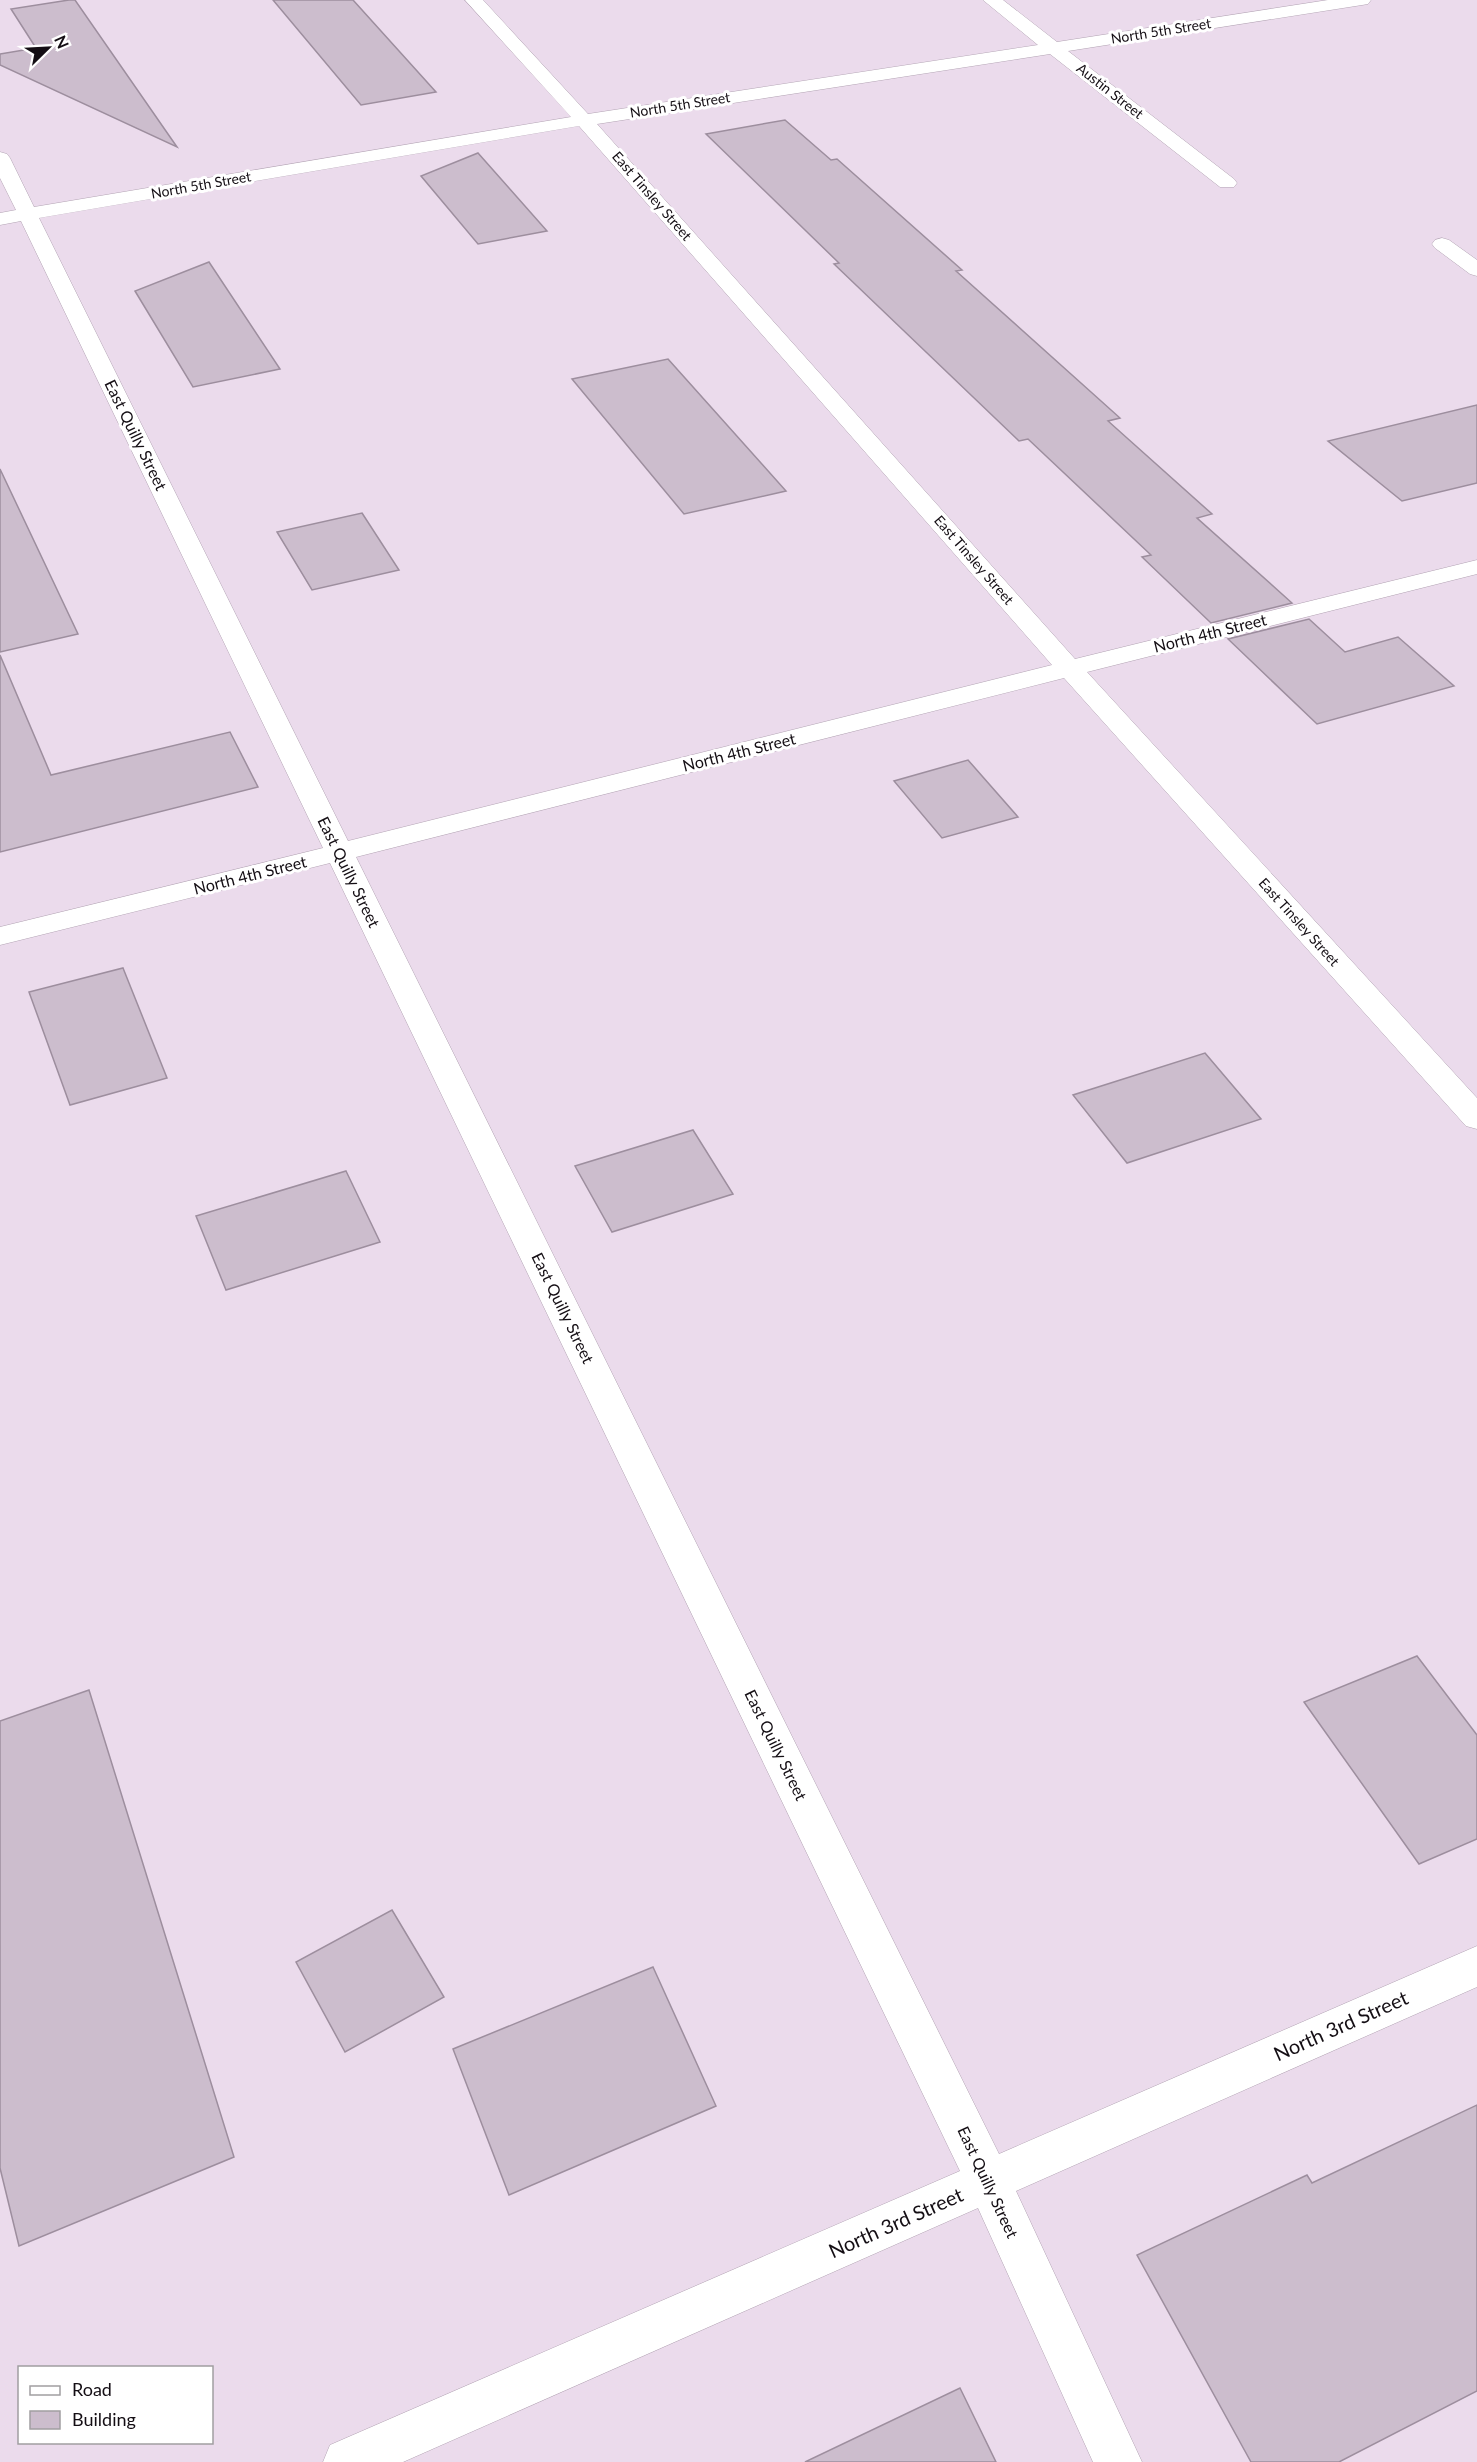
<svg xmlns="http://www.w3.org/2000/svg" width="1477" height="2462" viewBox="0 0 1477 2462" font-family="Lato,sans-serif">
	<style>
		.building { fill: #ccbdcd; stroke: #9d8e9e; stroke-width: 1.5 }
		.lines { fill: none; stroke-linecap: round; stroke-linejoin: round }
		.minor-casing { stroke: #b2a3b3; stroke-width: 1 }
		.minor { fill: #fff; fill-rule: evenodd }
		.labels { text-anchor: middle; stroke-width: 6; stroke-linejoin: round; paint-order: stroke }
		.far-street-label { font-size: 14px; fill: #140e14; stroke: #fff }
		.street-label { font-size: 16px; fill: #140e14; stroke: #fff }
		.near-street-label { font-size: 20px; fill: #140e14; stroke: #fff }
	</style>
	<rect width="100%" height="100%" fill="#ebdbec"/>
	<g class="building">
		<polygon points="69,0 75,0 177,147 0,65 0,54 36,48 11,9"/>
		<polygon points="273,0 353,0 436,92 361,105"/>
		<polygon points="785,120 831,160 837,159 962,270 956,271 1120,418 1108,421 1212,514 1197,518 1292,603 1211,623 1142,557 1151,555 1028,439 1019,441 834,264 839,263 706,134"/>
		<polygon points="478,153 547,231 478,244 421,176"/>
		<polygon points="209,262 280,369 193,387 135,291"/>
		<polygon points="668,359 786,491 684,514 572,379"/>
		<polygon points="1477,405 1477,483 1402,501 1328,441"/>
		<polygon points="0,469 78,634 0,652"/>
		<polygon points="362,513 399,570 312,590 277,532"/>
		<polygon points="1309,619 1345,652 1398,637 1454,686 1317,724 1228,639"/>
		<polygon points="0,655 51,775 230,732 258,787 0,852"/>
		<polygon points="968,760 1018,817 942,838 894,781"/>
		<polygon points="123,968 167,1078 70,1105 29,992"/>
		<polygon points="1205,1053 1261,1119 1127,1163 1073,1095"/>
		<polygon points="693,1130 733,1194 612,1232 575,1166"/>
		<polygon points="346,1171 380,1242 226,1290 196,1216"/>
		<polygon points="1417,1656 1477,1735 1477,1839 1419,1864 1304,1702"/>
		<polygon points="89,1690 234,2157 19,2246 0,2168 0,1721"/>
		<polygon points="392,1910 444,1997 345,2052 296,1962"/>
		<polygon points="653,1967 716,2106 509,2195 453,2049"/>
		<polygon points="1477,2105 1477,2391 1339,2462 1251,2462 1137,2255 1307,2175 1312,2183"/>
		<polygon points="960,2388 996,2462 805,2462"/>
	</g>
	<g class="lines">
		<g class="minor-casing">
			<g id="minor">
				<path d="M465,0H483L588,114L1038,45L983,0H1003L1057,42L1328,0H1371L1368,4L1362,5L1068,51L1234,179L1237,183L1234,187H1220L1050,54L597,124L1075,659L1477,560V574L1087,672L1477,1098V1129L1466,1126L1064,678L356,857L999,2154L1477,1946V1987L1016,2191L1142,2462H1093L978,2208L403,2462H323L330,2445L960,2171L330,863L0,945V927L323,848L21,221L0,225V213L16,210L0,178V152L7,154L10,158L34,207L571,117ZM579,126L1052,665L348,841L39,218Z"/>
				<polygon points="1442,238 1449,240 1477,260 1477,276 1470,274 1435,248 1432,244 1435,240"/>
			</g>
		</g>
		<use href="#minor" class="minor"/>
	</g>
	<g class="labels">
		<g class="far-street-label">
			<text transform="translate(1161 31) rotate(-9)" y="5">North 5th Street</text>
			<text transform="translate(1110 91) rotate(38)" y="5">Austin Street</text>
			<text transform="translate(680 105) rotate(-9)" y="5">North 5th Street</text>
			<text transform="translate(201 185) rotate(-10)" y="5">North 5th Street</text>
			<text transform="translate(652 196) rotate(49)" y="5">East Tinsley Street</text>
			<text transform="translate(974 560) rotate(49)" y="5">East Tinsley Street</text>
			<text transform="translate(1299 922) rotate(48)" y="5">East Tinsley Street</text>
		</g>
		<g class="street-label">
			<text transform="translate(136 435) rotate(64)" y="6">East Quilly Street</text>
			<text transform="translate(1210 633) rotate(-14)" y="6">North 4th Street</text>
			<text transform="translate(739 752) rotate(-14)" y="6">North 4th Street</text>
			<text transform="translate(349 872) rotate(64)" y="6">East Quilly Street</text>
			<text transform="translate(250 875) rotate(-14)" y="6">North 4th Street</text>
			<text transform="translate(563 1308) rotate(64)" y="6">East Quilly Street</text>
			<text transform="translate(776 1745) rotate(64)" y="6">East Quilly Street</text>
			<text transform="translate(988 2182) rotate(65)" y="6">East Quilly Street</text>
		</g>
		<g class="near-street-label">
			<text transform="translate(1341 2026) rotate(-24)" y="7">North 3rd Street</text>
			<text transform="translate(896 2223) rotate(-24)" y="7">North 3rd Street</text>
		</g>
	</g>
	<rect x="18" y="2366" width="195" height="78" fill="#ffffff" stroke="#a19fa1" stroke-width="1.5"/>
	<rect x="30" y="2386" width="30" height="9" fill="#ffffff" stroke="#a19fa1" stroke-width="1.5"/>
	<text x="72" y="2396" font-size="18" fill="#140e14">Road</text>
	<rect x="30" y="2411" width="30" height="18" fill="#ccbdcd" stroke="#a19fa1" stroke-width="1.5"/>
	<text x="72" y="2426" font-size="18" fill="#140e14">Building</text>
	<g transform="translate(48 48) rotate(66)" stroke="#ffffff" stroke-width="4.5" paint-order="stroke">
	<path d="M0-4.5L10 22L0 15L-10 22Z" fill="#140e14"/>
	<text y="-9" font-size="16" font-weight="bold" text-anchor="middle" fill="#140e14">N</text>
	</g>
</svg>
